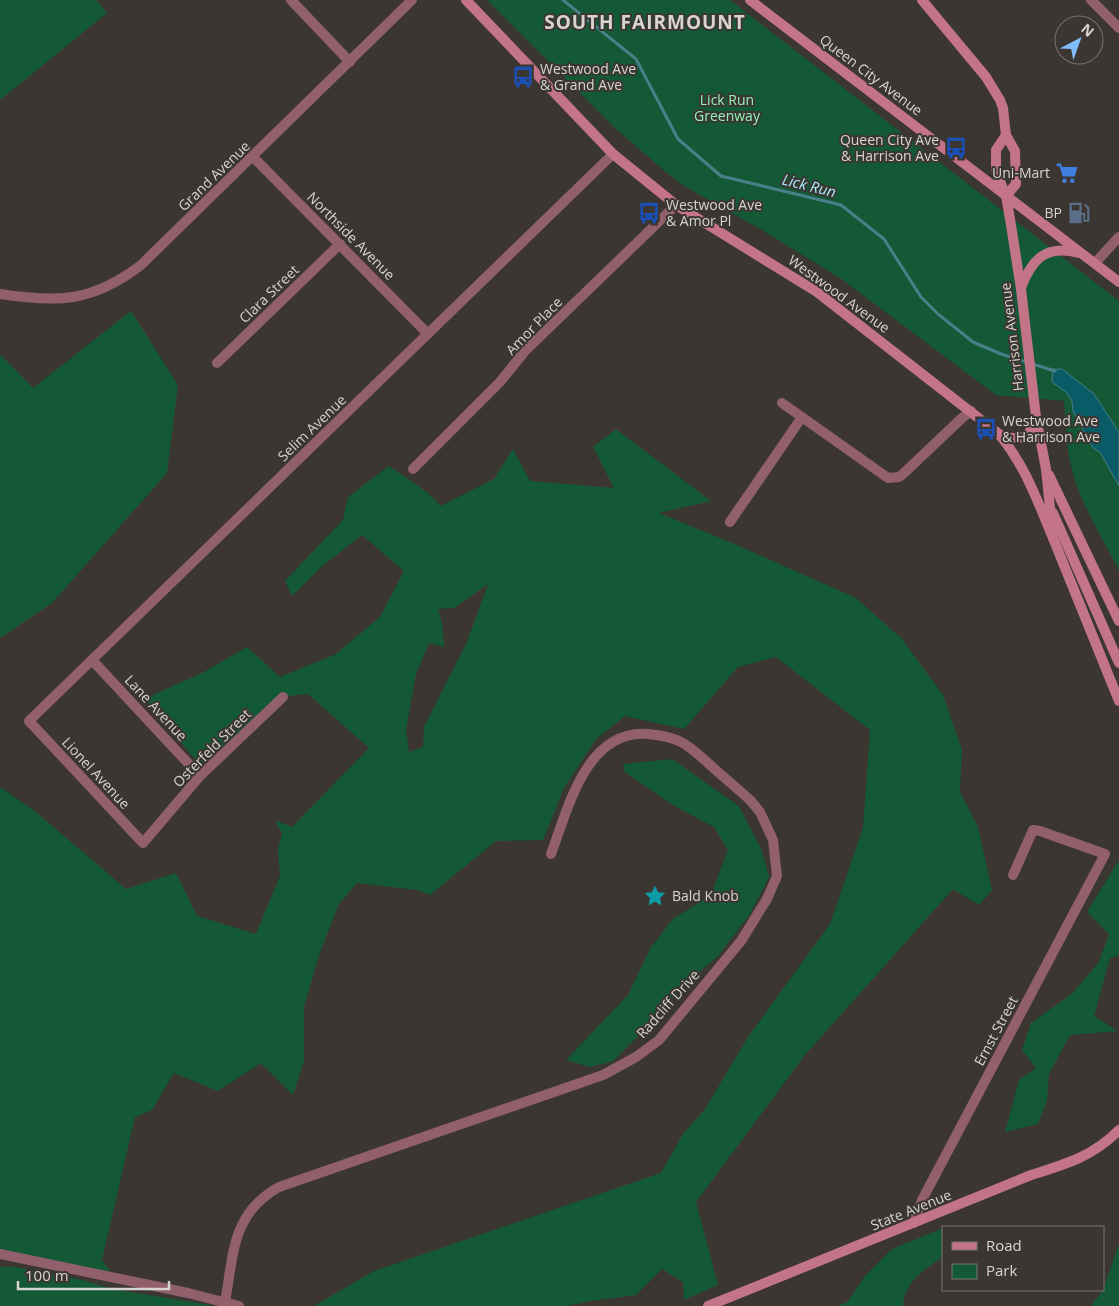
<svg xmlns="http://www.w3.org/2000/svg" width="1119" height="1306" viewBox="0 0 1119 1306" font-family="'Open Sans',sans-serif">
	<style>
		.green { fill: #145936; fill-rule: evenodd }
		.water { fill: #0a5b68; stroke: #487f88 }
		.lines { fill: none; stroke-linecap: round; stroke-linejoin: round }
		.stream { stroke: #487f88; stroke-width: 3 }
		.minor { stroke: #925f6c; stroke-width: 10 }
		.tertiary { stroke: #925f6c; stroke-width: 10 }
		.secondary { stroke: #c47489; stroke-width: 10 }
		.labels { text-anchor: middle; stroke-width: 4; stroke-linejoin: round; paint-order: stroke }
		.poi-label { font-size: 14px; fill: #d8d4d1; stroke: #3b3632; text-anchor: start }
		.street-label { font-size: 14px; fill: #d8d4d1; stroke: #3b3632 }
		.park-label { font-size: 14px; fill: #93f1b8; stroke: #3b3632 }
		.water-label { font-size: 15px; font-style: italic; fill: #a5ebf9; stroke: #3b3632 }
		.district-label { font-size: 19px; font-weight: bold; letter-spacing: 1px; fill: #d8d4d1; stroke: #3b3632 }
	</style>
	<rect width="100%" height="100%" fill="#3b3632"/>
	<g class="green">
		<polygon points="0,0 96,0 107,13 0,100"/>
		<path d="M487,0H730L1119,301V571C1103,538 1081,505 1072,470C1066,448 1066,424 1064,401L996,395L840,278L762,230L686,187L667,173L616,129Z"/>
		<polygon points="131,311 178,385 167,473 52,603 0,638 0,354 33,388"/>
		<path d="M616,429L711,501L659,513L732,543L856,598L902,639L943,695L962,750L960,792L978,827L992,890L979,905L953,889L805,1055L696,1202L718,1285L684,1300L683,1282L662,1269L636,1295L591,1301L566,1306H314L374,1271L661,1173L683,1134L705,1109L748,1037L830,924L863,828L870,730L776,657L738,667L684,729L625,716L596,739L564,788L543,840L496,841L430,895L417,890L357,883L339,904L320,952L304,1007V1061L293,1095L261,1063L218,1091L174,1073L152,1110L135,1117L102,1260L114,1277L0,1254V787L36,812L126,889L176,873L197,916L256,934L280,876L278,849L282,834L275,820L292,827L369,748L308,694L278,697L201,766L144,699L204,672L247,647L280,677L336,654L380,617L404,571L362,535L321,567L292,596L285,581L343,520L348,497L389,466L428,493L441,506L494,479L513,449L530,481L614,488L593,447ZM488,584L467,642L424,727L423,747L409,752L406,730L416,674L429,643L444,647L442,623L438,609L454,608Z"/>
		<polygon points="672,759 739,806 762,851 769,877 750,914 718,956 683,986 658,1016 613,1061 590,1067 566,1060 628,995 651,947 673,919 711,895 728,850 714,827 671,804 625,772 623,764"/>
		<polygon points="1119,860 1119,956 1110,958 1094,1016 1118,1031 1070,1035 1049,1074 1047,1101 1038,1124 1005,1132 1019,1080 1036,1068 1022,1050 1031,1023 1073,993 1099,962 1109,934 1087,912"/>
		<path d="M943,1228V1256C924,1271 905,1280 903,1306H838L847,1302L865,1276L892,1249Z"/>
		<polygon points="1119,1244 1119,1306 1091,1306 1103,1290"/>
		<polygon points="0,1267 15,1267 82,1280 112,1289 215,1306 0,1306"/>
	</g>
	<polygon class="water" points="1053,369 1062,369 1094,394 1119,432 1119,486 1100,452 1093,448 1083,430 1073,411 1072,401 1066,392 1052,382"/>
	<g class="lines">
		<polyline class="stream" points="563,0 636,59 678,139 721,176 841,205 884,239 921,297 938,314 973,342 1001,354 1055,371"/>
		<g class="minor">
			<polyline points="291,0 350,62"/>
			<polyline points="1091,0 1119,28"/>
			<polyline points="253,157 428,334"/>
			<polyline points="1095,263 1119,237"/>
			<polyline points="217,363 340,244"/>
			<polyline points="782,403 888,478 899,477 903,474 962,418 971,411"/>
			<polyline points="413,469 500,382 525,351 676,205"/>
			<polyline points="730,522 802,417"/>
			<polyline points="92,660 200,776"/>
			<polyline points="283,697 200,776 143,843 29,721 613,154"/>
			<polyline points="914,1223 922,1200 1105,854 1040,831 1033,830 1013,875"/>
			<polyline points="0,1254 188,1293 239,1306"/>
			<path d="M225,1302C234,1254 231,1214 279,1187L603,1075L636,1057L659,1040L741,941L767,899L777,876L773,840L760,812L751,801C737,788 722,776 708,763C700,756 691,747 681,742C671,737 659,735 648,734C586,729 568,809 551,854"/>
		</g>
		<path class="tertiary" d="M0,294C58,303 93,302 141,265L412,0"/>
		<g class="secondary">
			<path d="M466,0L613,154L676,205L817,292L999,434C1026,467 1037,500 1053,538"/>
			<polyline points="750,0 1119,282"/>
			<polyline points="922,0 986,77 1000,100 1003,108 1006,135 1015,151 1016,184 1006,196"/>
			<polyline points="1006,135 996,150 996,171 1006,196 1011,225 1021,289 1036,417 1046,469 1053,538 1119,701"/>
			<path d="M1021,288C1032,259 1046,244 1079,253"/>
			<path d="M1000,435C1019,441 1031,440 1035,418"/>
			<polyline points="1049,475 1119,621"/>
			<polyline points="1053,513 1119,663"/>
			<path d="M708,1306L1031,1175C1066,1164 1092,1157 1119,1130"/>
		</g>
	</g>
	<defs>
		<g id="bus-bare" transform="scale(1.725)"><path d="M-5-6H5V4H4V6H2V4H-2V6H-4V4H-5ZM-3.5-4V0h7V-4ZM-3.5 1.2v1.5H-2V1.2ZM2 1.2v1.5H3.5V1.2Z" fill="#1a4fb4" stroke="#3b3632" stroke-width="2.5" paint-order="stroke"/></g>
		<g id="supermarket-bare" transform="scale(1.725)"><path d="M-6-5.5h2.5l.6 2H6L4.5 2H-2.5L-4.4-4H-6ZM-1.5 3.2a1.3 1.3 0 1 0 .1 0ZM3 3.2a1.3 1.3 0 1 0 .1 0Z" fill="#3f7fe0" stroke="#3b3632" stroke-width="2.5" paint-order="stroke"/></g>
		<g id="fuel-bare" transform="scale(1.725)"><path d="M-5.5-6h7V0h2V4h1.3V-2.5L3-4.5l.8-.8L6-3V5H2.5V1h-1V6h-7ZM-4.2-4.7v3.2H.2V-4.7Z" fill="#5c6f8a" stroke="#3b3632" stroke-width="2.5" paint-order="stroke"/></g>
		<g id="sight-bare" transform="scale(1.725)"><path d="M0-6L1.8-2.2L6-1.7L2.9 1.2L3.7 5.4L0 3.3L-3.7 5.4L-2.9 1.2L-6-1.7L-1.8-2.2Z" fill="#0f9aa8" stroke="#3b3632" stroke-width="2.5" paint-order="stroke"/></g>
	</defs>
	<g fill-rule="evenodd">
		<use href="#bus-bare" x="523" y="77"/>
		<use href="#bus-bare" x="956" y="148"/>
		<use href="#supermarket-bare" x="1067" y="173"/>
		<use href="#bus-bare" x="649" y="213"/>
		<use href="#fuel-bare" x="1079" y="213"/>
		<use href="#bus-bare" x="986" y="429"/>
		<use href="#sight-bare" x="655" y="896"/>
	</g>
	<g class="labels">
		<g class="poi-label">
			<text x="540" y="74">Westwood Ave<tspan x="540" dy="16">&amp; Grand Ave</tspan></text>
			<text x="939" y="145" text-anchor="end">Queen City Ave<tspan x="939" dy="16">&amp; Harrison Ave</tspan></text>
			<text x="1050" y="178" text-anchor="end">Uni-Mart</text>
			<text x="666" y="210">Westwood Ave<tspan x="666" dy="16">&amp; Amor Pl</tspan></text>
			<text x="1062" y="218" text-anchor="end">BP</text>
			<text x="1002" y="426">Westwood Ave<tspan x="1002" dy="16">&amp; Harrison Ave</tspan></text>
			<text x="672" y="901">Bald Knob</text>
		</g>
		<g class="street-label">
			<text transform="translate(871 75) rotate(37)" y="5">Queen City Avenue</text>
			<text transform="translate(214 176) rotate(-44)" y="5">Grand Avenue</text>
			<text transform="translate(351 236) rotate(45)" y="5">Northside Avenue</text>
			<text transform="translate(269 294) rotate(-44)" y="5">Clara Street</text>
			<text transform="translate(839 294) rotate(36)" y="5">Westwood Avenue</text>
			<text transform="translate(534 326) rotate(-46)" y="5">Amor Place</text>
			<text transform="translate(1012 337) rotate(-97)" y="5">Harrison Avenue</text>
			<text transform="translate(312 428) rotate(-44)" y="5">Selim Avenue</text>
			<text transform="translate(156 708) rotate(47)" y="5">Lane Avenue</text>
			<text transform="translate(212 748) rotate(-45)" y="5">Osterfeld Street</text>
			<text transform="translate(96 773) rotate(47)" y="5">Lionel Avenue</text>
			<text transform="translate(668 1004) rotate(-48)" y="5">Radcliff Drive</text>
			<text transform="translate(996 1031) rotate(-62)" y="5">Ernst Street</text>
			<text transform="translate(911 1210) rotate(-22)" y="5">State Avenue</text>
		</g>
		<g class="park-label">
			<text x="727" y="105">Lick Run<tspan x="727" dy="16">Greenway</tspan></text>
		</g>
		<g class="water-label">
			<text transform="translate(809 186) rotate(14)" y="5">Lick Run</text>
		</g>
		<g class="district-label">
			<text x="645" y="29">SOUTH FAIRMOUNT</text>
		</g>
	</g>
	<rect x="942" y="1226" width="162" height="65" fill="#3b3632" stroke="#7a7572"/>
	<rect x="952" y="1242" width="25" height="8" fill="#c47489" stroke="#7a7572"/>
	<text x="986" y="1251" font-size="15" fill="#d8d4d1">Road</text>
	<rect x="952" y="1264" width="25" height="15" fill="#145936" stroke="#7a7572"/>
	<text x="986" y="1276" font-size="15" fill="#d8d4d1">Park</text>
	<g transform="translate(1079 40) rotate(41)"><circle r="24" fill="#3b3632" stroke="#7a7572"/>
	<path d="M0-4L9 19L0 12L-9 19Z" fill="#81bdfa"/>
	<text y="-8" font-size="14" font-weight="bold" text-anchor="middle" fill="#d8d4d1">N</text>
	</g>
	<path d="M18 1281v8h151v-8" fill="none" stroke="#d8d4d1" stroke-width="2.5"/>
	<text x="25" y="1281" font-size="15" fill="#d8d4d1" stroke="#3b3632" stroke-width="4" paint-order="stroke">100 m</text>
</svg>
